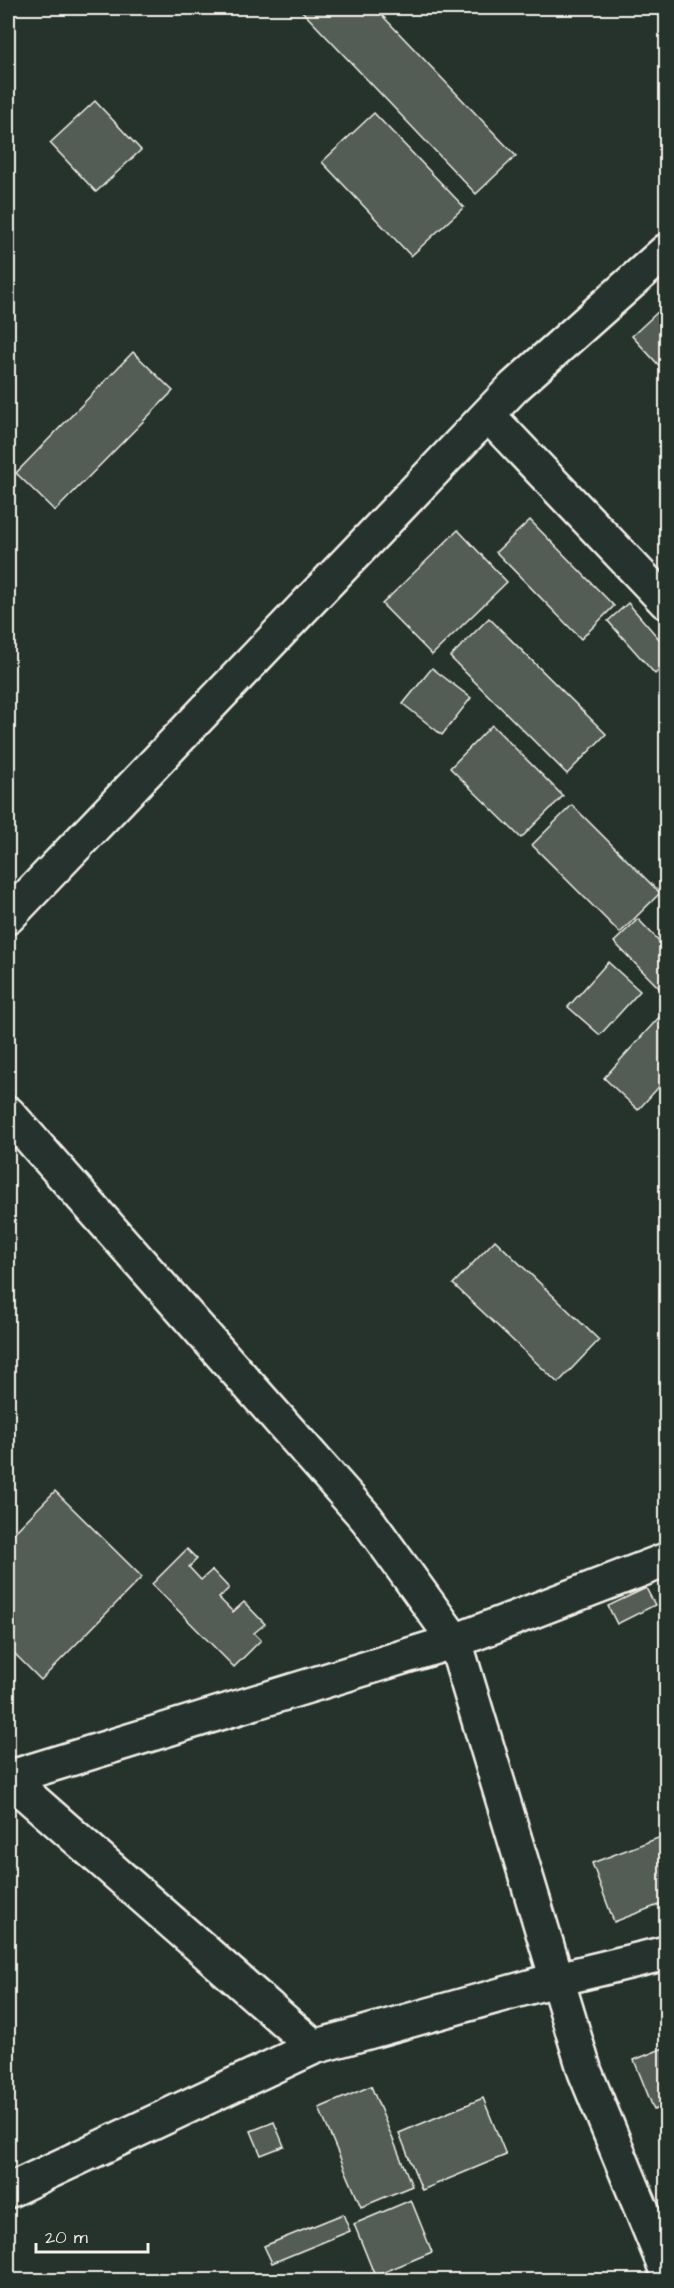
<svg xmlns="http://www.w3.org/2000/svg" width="674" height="2288" viewBox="0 0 674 2288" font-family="'Architects Daughter',sans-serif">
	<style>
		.building { fill: #525c55; stroke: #f4f1e8; stroke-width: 1.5 }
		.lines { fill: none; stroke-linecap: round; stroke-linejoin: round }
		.minor-casing { stroke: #f4f1e8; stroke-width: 38 }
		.minor { stroke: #26332d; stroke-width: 33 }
	</style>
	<rect width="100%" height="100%" fill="#26332d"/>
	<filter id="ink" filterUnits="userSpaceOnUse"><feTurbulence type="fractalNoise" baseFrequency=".0167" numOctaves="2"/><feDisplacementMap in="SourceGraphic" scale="12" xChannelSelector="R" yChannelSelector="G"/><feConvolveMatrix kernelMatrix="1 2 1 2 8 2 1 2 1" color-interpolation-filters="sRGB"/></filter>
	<g filter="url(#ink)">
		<g class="building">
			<polygon points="299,8 375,8 516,156 476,194"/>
			<polygon points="95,101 141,150 96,192 50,143"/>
			<polygon points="374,113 464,207 411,256 322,162"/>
			<polygon points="663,307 666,311 666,373 632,336"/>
			<polygon points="133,352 173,391 55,511 16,473"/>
			<polygon points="530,520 614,606 581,639 496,552"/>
			<polygon points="458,530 507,582 432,655 382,604"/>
			<polygon points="628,603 666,647 666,664 655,674 608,621"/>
			<polygon points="489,618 606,734 567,774 450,657"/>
			<polygon points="432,668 471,698 442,735 403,704"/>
			<polygon points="492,725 563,796 521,838 450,768"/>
			<polygon points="572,805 660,893 620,933 532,845"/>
			<polygon points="638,919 666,948 666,995 614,942"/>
			<polygon points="608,962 640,991 600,1035 568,1007"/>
			<polygon points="662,1014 666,1018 666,1079 638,1110 604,1078"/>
			<polygon points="495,1240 599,1340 558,1383 453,1284"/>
			<polygon points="55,1491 142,1577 41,1680 8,1647 8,1539"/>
			<polygon points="187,1549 197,1559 189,1567 201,1580 212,1570 229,1588 219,1598 233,1612 244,1602 265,1624 254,1633 261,1640 234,1667 152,1584"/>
			<polygon points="646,1588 655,1605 617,1624 608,1606"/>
			<polygon points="666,1835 666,1902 614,1922 592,1863"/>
			<polygon points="666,2047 666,2105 654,2110 634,2060"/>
			<polygon points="371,2086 412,2186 361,2207 319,2108"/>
			<polygon points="483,2098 506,2155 422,2190 399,2133"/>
			<polygon points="274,2122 284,2146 261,2155 251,2131"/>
			<polygon points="411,2200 432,2252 375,2276 354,2224"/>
			<polygon points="343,2214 350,2231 272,2263 264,2246"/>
		</g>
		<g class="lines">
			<g class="minor-casing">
				<g id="minor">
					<polyline points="488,415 666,602"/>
					<polyline points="8,917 514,387 666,251"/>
					<polyline points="8,1113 367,1519 455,1641 585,2072 666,2269"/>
					<polyline points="8,1778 455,1641 666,1560"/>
					<polyline points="8,1778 314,2047"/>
					<polyline points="8,2191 314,2047 558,1979 666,1953"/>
				</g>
			</g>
			<use href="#minor" class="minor"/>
		</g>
	</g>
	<rect width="674" height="2288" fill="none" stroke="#26332d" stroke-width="30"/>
	<rect x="15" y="15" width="644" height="2258" fill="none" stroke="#f4f1e8" stroke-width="2" filter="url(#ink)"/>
	<path d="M36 2243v9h112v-9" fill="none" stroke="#f4f1e8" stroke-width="3"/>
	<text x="45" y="2243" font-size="18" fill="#f4f1e8" stroke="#26332d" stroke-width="4.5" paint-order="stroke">20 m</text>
</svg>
